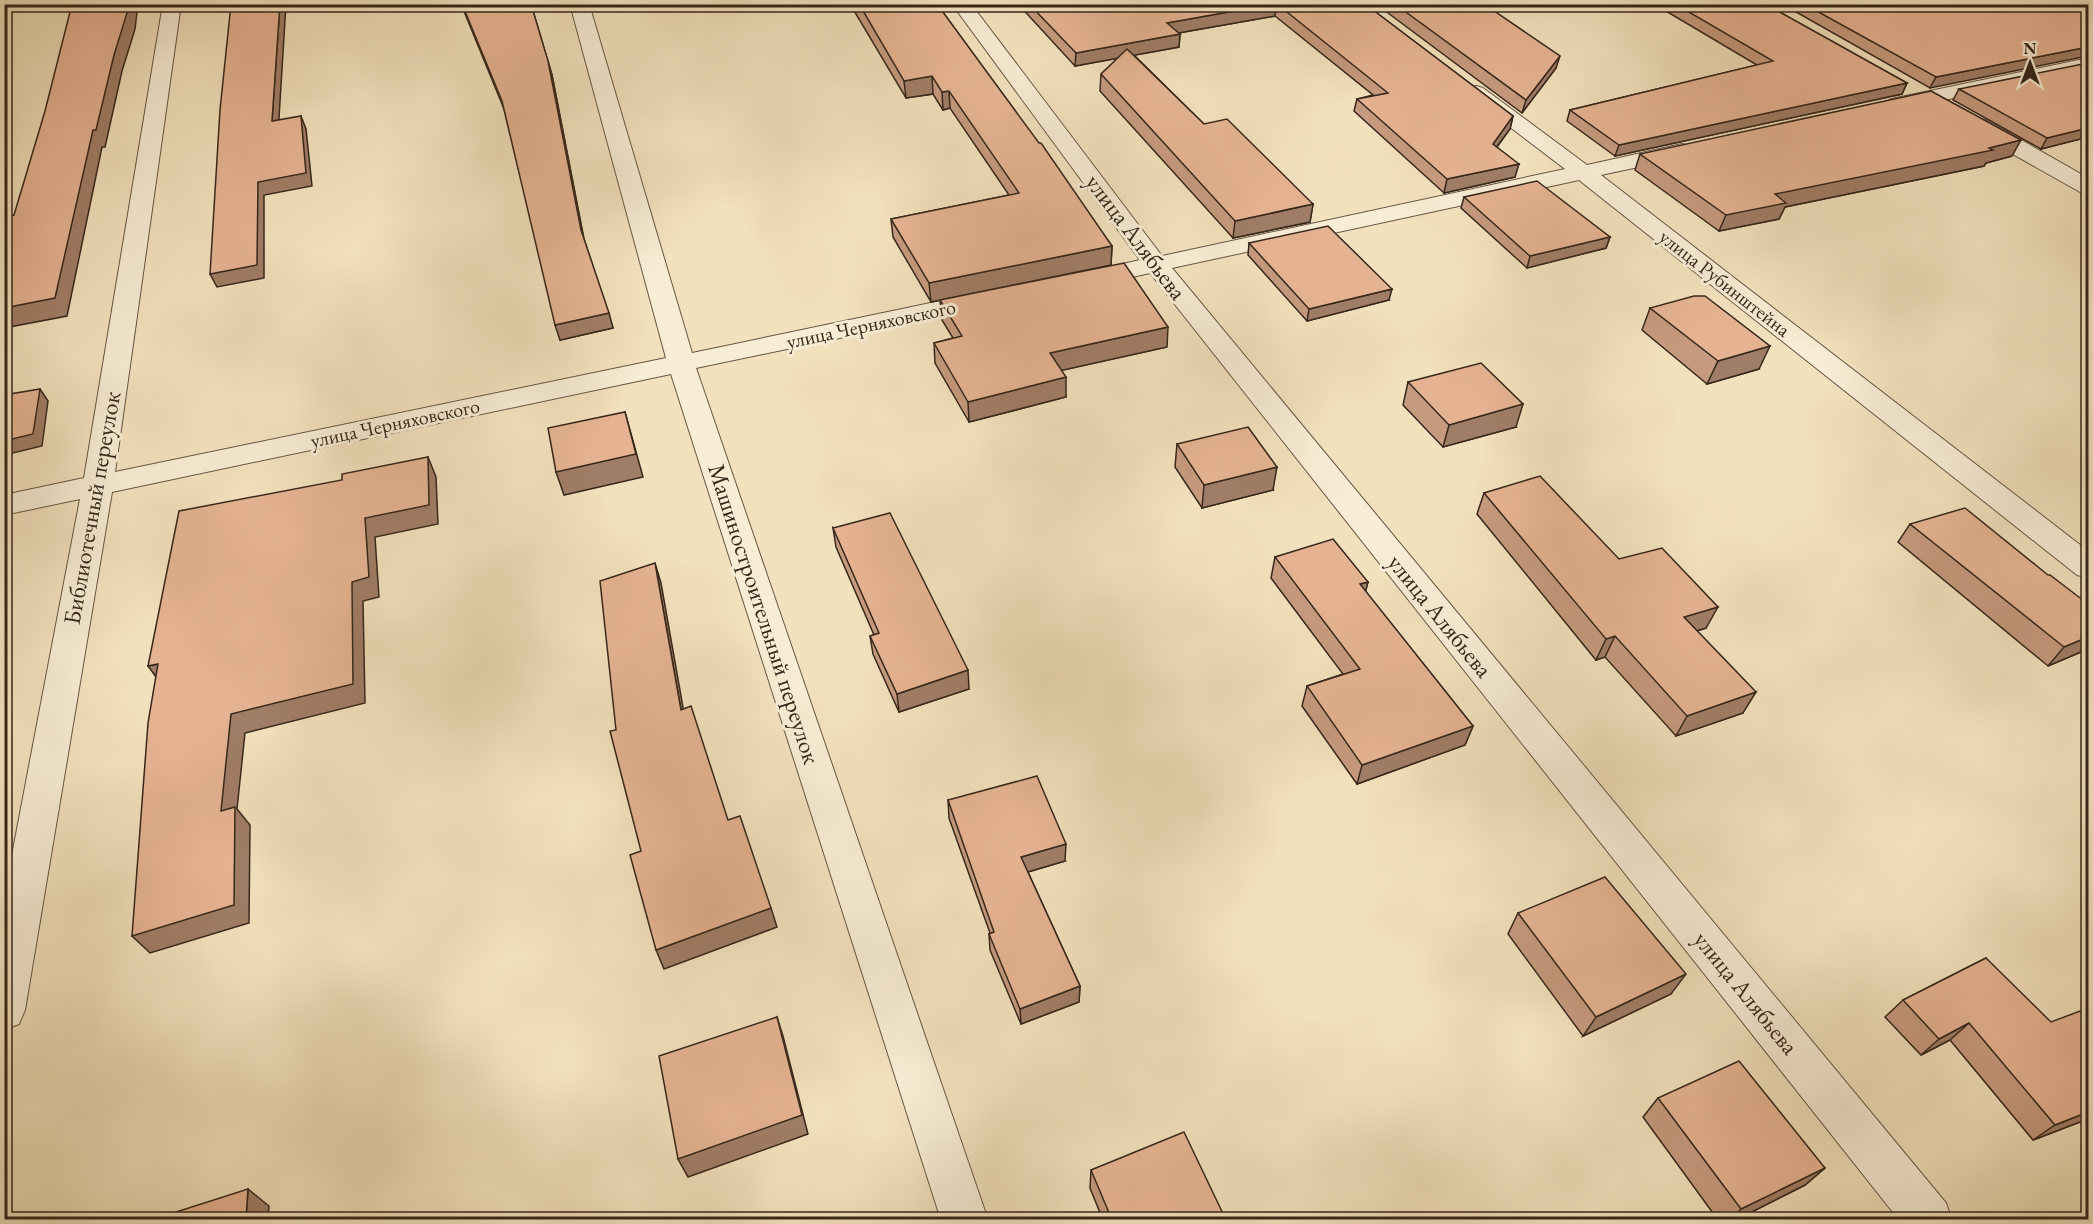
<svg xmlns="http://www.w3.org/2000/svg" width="2093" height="1224" viewBox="0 0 2093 1224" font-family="'EB Garamond',serif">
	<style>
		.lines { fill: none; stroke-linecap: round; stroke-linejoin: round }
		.minor-casing { stroke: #655644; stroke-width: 2 }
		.minor { fill: #f7ecd4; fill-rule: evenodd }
		.wall { fill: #c59a7e; stroke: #36271b; stroke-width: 1.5 }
		.shaded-wall { fill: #a07d66; stroke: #36271b; stroke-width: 1.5 }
		.building { fill: #e5b392; stroke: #36271b; stroke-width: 1.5 }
		.labels { text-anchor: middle; stroke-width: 6; stroke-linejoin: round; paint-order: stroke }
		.far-street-label { font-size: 20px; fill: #36271b; stroke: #f7ecd4 }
		.street-label { font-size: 24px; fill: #36271b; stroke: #f7ecd4 }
	</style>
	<rect width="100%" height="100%" fill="#f2e1bd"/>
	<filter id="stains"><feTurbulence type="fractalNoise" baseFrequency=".00333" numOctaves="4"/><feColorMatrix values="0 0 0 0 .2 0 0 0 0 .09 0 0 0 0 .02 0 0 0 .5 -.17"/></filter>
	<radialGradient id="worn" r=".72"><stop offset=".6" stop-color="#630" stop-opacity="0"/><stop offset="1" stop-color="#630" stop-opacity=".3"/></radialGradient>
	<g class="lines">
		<g class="minor-casing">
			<g id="minor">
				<polygon points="163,4 181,4 115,472 666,358 570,4 589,4 692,353 983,292 992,295 996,300 992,305 983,308 696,368 988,1220 941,1220 671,374 112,492 25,1010 19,1024 4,1030 4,897 80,499 4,515 4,495 84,478"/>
				<polygon points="952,4 971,4 1162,256 1565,169 1469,96 1466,92 1469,88 1476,86 1483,88 1587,165 1682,144 1690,146 1693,151 1690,156 1601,175 2088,551 2088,578 2077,575 1579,180 1172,268 1946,1203 1952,1220 1899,1220 1150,273 1084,288 1075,285 1071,280 1075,275 1140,260"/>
				<polygon points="2088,58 2088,70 1896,110 1889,108 1885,104 1889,100 1896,98"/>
				<polygon points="1978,119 1986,120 2088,178 2088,194 2080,192 1970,130 1967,125 1970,120"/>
			</g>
		</g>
		<use href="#minor" class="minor"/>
	</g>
	<g class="wall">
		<polygon points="461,4 531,4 552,75 584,239 613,328 560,340 504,109"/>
		<polygon points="853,4 937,4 1112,246 1111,265 931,302 893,237 891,219 1009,195 950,108 943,110 933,94 906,98 853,9"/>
		<polygon points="1018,4 1365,4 1513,116 1510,129 1497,147 1515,177 1444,193 1354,111 1357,99 1373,95 1275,16 1178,33 1180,34 1179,47 1134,55 1204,124 1313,204 1310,222 1233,238 1100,91 1101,74 1118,58 1075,66"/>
		<polygon points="1376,4 1484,4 1556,68 1522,113"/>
		<polygon points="1654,4 1765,4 1907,83 1902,94 1615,156 1567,121 1570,110 1757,65"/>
		<polygon points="1782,4 2088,4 1930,88"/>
		<polygon points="1959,89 2088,137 2041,149 1953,100"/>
		<polygon points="1640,154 2012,156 1986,163 1984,166 1785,207 1779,219 1719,231 1635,170"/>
		<polygon points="1464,197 1610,237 1606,248 1527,268 1461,208"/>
		<polygon points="1249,243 1389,300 1307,321 1248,255"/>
		<polygon points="940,300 1167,347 1062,370 1066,397 969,422 935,363 934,343 953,338 942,320"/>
		<polygon points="1650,308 1759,369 1707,384 1642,330"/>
		<polygon points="1408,382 1516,427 1443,447 1403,405"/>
		<polygon points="1177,444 1273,490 1202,508 1175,467"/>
		<polygon points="1484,493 1619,559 1706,628 1697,631 1743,713 1676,736 1605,657 1596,660 1477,514"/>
		<polygon points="1910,524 2088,649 2048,666 1898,542"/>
		<polygon points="833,528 969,689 899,712 873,654 870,636 874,635 836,547"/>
		<polygon points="1275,557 1368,582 1365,591 1473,726 1465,745 1357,784 1302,706 1307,686 1343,674 1271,578"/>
		<polygon points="948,800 1065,861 1028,872 1080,986 1079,1002 1021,1024 990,950 989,934 990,933 949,818"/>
		<polygon points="1518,913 1671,994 1583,1036 1508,934"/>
		<polygon points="1986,958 2088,1119 2033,1140 1950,1040 1921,1055 1885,1017 1903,1000"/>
		<polygon points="1658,1098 1825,1168 1805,1185 1736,1220 1718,1220 1643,1117"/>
		<polygon points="1091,1170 1226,1220 1103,1220 1090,1188"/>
	</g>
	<g class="shaded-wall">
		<polygon points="128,4 138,4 135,29 122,71 105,147 102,147 67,316 4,328 4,308 93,130"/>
		<polygon points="280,4 286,4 278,134 272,121"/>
		<polygon points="1273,4 1276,4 1275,16 1167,35 1167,23"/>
		<polygon points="1180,34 1179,47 1075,66 1076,53"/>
		<polygon points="2088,47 2088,56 1930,88 1936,77"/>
		<polygon points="1560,56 1556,68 1522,113 1526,100"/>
		<polygon points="548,61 552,75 585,245 581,230"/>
		<polygon points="932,76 933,94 906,98 904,81"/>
		<polygon points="1907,83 1902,94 1615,156 1619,145"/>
		<polygon points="949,91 950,108 943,110 942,92"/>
		<polygon points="301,116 306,129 312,186 264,195 264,278 217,287 210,274 258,182"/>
		<polygon points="1513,116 1510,129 1489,157 1493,144"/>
		<polygon points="2088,128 2088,137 2041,149 2047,138"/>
		<polygon points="2021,140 2012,156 1986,163 1984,166 1785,207 1779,219 1719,231 1726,215 1775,194 1989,148"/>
		<polygon points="1519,164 1515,177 1444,193 1447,179"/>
		<polygon points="1313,204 1310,222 1233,238 1235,221"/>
		<polygon points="1610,237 1606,248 1527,268 1530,256"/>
		<polygon points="1112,246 1111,265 931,302 929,283"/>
		<polygon points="1392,289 1389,300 1307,321 1309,309"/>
		<polygon points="609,313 613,328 560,340 555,325"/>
		<polygon points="1168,327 1167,347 1050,373 1050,353"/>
		<polygon points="1770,346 1759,369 1707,384 1718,361"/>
		<polygon points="1066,377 1066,397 969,422 968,402"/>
		<polygon points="40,389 48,401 42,446 4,455 4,441"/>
		<polygon points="1523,404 1516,427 1443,447 1449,425"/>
		<polygon points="625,412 643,477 564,495 556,472"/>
		<polygon points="428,457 436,477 438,524 375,537 379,597 363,601 365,703 245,733 237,809 250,825 249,923 150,953 132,936 231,714 352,582 365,518"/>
		<polygon points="1277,467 1273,490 1202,508 1204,485"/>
		<polygon points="655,563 661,583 687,730 681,710"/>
		<polygon points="1368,582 1363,602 1360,584"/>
		<polygon points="1718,607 1706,628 1673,638 1684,617"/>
		<polygon points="1615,636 1605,657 1596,660 1606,639"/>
		<polygon points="2088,637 2088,649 2048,666 2064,647"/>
		<polygon points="158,664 162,685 148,666"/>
		<polygon points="968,670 969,689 899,712 897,694"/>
		<polygon points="1756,692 1743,713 1676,736 1687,716"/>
		<polygon points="1473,726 1465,745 1357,784 1362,765"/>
		<polygon points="1066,844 1065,861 1021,874 1021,857"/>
		<polygon points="771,908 777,927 664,969 656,950"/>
		<polygon points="1686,974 1671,994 1583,1036 1596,1017"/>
		<polygon points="1080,986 1079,1002 1021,1024 1020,1009"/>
		<polygon points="777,1017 783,1036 808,1134 688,1177 678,1159"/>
		<polygon points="1969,1023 1950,1040 1921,1055 1939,1039"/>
		<polygon points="2088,1112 2088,1119 2033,1140 2055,1125"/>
		<polygon points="1825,1168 1805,1185 1736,1220 1730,1220 1741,1209"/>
		<polygon points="248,1189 269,1206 268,1220 246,1220"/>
	</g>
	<g class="building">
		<polygon points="72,4 128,4 127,13 114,55 96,130 93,130 55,298 4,308 4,217 14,215 45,111"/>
		<polygon points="231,4 280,4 272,121 301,116 306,173 258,182 257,265 210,274 220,110"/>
		<polygon points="462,4 531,4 548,61 581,230 609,313 555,325 502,101"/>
		<polygon points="859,4 937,4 1039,143 1041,143 1112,246 929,283 891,219 1019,193 949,91 942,92 932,76 904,81"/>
		<polygon points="1029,4 1273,4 1167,23 1180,34 1076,53"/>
		<polygon points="1277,4 1365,4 1513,116 1493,144 1519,164 1447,179 1357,99 1388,93"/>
		<polygon points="1395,4 1484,4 1560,56 1526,100"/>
		<polygon points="1675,4 1765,4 1907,83 1619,145 1570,110 1773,61"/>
		<polygon points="1804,4 2088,4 2088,47 1936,77"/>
		<polygon points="1127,49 1204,124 1227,119 1313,204 1235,221 1101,74"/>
		<polygon points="2088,63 2088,128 2047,138 1959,89"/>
		<polygon points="1931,91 2021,140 1989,148 1993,150 1775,194 1786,203 1726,215 1640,154"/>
		<polygon points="1537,181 1610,237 1530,256 1464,197"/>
		<polygon points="1328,226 1392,289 1309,309 1249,243"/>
		<polygon points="1124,263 1168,327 1050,353 1066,377 968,402 934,343 962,336 940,300"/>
		<polygon points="1694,296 1705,296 1770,346 1718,361 1650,308"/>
		<polygon points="1481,363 1523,404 1449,425 1408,382"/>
		<polygon points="40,389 33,434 4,441 4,395"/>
		<polygon points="625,412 636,454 556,472 548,428"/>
		<polygon points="1248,427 1277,467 1204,485 1177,444"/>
		<polygon points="428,457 429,505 365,518 369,577 352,582 353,684 231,714 221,811 235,807 234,905 132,936 148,723 158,664 148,666 179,511 342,480 342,474"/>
		<polygon points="1540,476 1619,559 1662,548 1718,607 1684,617 1756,692 1687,716 1615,636 1606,639 1484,493"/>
		<polygon points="1965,508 2048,575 2050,575 2088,604 2088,637 2064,647 1910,524"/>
		<polygon points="890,513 968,670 897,694 870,636 879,633 833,528"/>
		<polygon points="1333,539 1368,582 1360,584 1473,726 1362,765 1307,686 1360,669 1275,557"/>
		<polygon points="655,563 681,710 691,706 728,820 740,816 771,908 656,950 630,855 641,851 610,731 616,730 600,581"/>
		<polygon points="1037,776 1066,844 1021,857 1080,986 1020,1009 989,934 994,932 948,800"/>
		<polygon points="1605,877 1686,974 1596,1017 1518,913"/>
		<polygon points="1986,958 2051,1022 2088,1008 2088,1112 2055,1125 1969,1023 1939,1039 1903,1000"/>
		<polygon points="777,1017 802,1115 678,1159 659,1056"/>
		<polygon points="1739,1061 1825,1168 1741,1209 1658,1098"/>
		<polygon points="1184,1132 1226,1220 1112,1220 1091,1170"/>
		<polygon points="248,1189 246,1220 151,1220"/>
	</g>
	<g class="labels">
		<g class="far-street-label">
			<text transform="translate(1725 283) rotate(38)" y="7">улица Рубинштейна</text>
			<text transform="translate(871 324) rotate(-12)" y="7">улица Черняховского</text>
			<text transform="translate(395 423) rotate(-12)" y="7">улица Черняховского</text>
		</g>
		<g class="street-label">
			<text transform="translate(1136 237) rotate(53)" y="8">улица Алябьева</text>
			<text transform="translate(92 508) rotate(-80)" y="8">Библиотечный переулок</text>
			<text transform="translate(764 614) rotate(72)" y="8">Машиностроительный переулок</text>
			<text transform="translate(1440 616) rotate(51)" y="8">улица Алябьева</text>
			<text transform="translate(1746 993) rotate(51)" y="8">улица Алябьева</text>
		</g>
	</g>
	<rect width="2093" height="1224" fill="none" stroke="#f2e1bd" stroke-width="24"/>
	<rect x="6" y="6" width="2081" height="1212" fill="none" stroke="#36271b" stroke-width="3"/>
	<rect x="12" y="12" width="2069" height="1200" fill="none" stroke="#36271b" stroke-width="1.5"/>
	<g transform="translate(2030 63)" stroke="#f7ecd4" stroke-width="4.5" paint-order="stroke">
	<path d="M0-4.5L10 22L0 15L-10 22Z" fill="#36271b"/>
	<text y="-9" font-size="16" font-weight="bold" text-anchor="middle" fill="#36271b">N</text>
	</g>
	<rect width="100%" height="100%" filter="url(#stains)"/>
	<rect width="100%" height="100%" fill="url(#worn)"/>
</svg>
